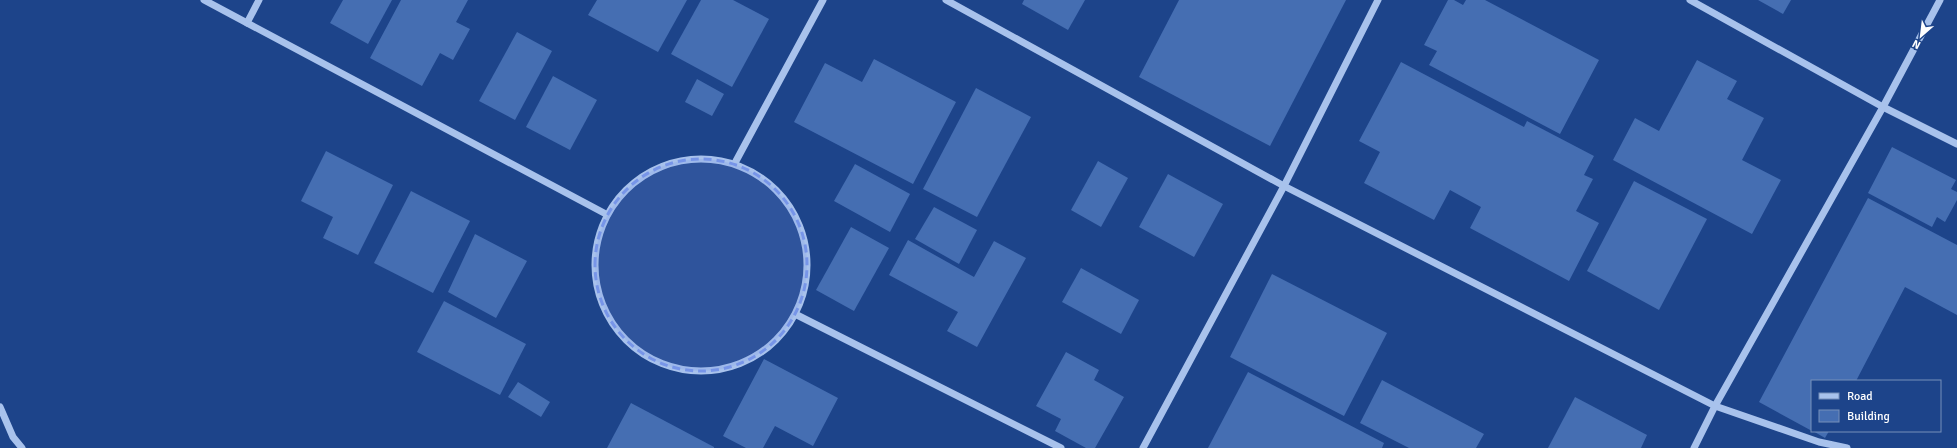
<svg xmlns="http://www.w3.org/2000/svg" width="1957" height="448" viewBox="0 0 1957 448" font-family="Signika,sans-serif">
	<style>
		.building { fill: #456eb2 }
		.lines { fill: none; stroke-linecap: round; stroke-linejoin: round }
		.minor { stroke: #a8c2ec; stroke-width: 7 }
		.marked { fill: #7795e8; fill-opacity: 0.2; stroke: #7795e8; stroke-width: 3; stroke-dasharray: 8 5; stroke-linejoin: round }
	</style>
	<rect width="100%" height="100%" fill="#1d448a"/>
	<g class="building">
		<polygon points="343,0 392,0 368,44 330,23"/>
		<polygon points="401,0 468,0 456,22 470,29 453,60 440,53 422,86 370,58"/>
		<polygon points="597,0 687,0 658,52 588,15"/>
		<polygon points="701,0 733,0 769,19 732,87 671,54"/>
		<polygon points="1024,0 1085,0 1068,30 1022,4"/>
		<polygon points="1179,0 1346,0 1270,146 1139,77"/>
		<polygon points="1448,0 1454,0 1463,5 1466,0 1485,0 1599,60 1560,134 1429,65 1437,51 1424,45"/>
		<polygon points="1758,0 1791,0 1783,14"/>
		<polygon points="517,32 552,51 515,120 479,101"/>
		<polygon points="874,59 956,102 913,184 794,122 825,63 862,82"/>
		<polygon points="1697,60 1737,81 1727,99 1764,118 1742,160 1781,180 1752,234 1613,160 1635,118 1659,131"/>
		<polygon points="1401,62 1524,127 1527,121 1594,156 1584,175 1593,179 1576,211 1599,223 1569,281 1470,228 1481,207 1450,190 1434,220 1364,183 1380,152 1359,141"/>
		<polygon points="553,76 597,100 570,150 526,127"/>
		<polygon points="697,79 724,94 712,116 685,102"/>
		<polygon points="976,88 1031,117 977,217 923,189"/>
		<polygon points="1892,147 1956,180 1951,189 1957,192 1957,200 1945,222 1937,217 1932,227 1868,193"/>
		<polygon points="326,151 393,185 358,255 323,238 333,217 301,201"/>
		<polygon points="1098,161 1128,178 1101,227 1071,210"/>
		<polygon points="855,164 910,194 890,232 834,201"/>
		<polygon points="1168,174 1223,204 1194,257 1139,227"/>
		<polygon points="1634,181 1707,219 1659,310 1587,271"/>
		<polygon points="411,191 470,221 433,293 374,263"/>
		<polygon points="1868,198 1957,245 1957,315 1905,287 1856,381 1812,381 1812,431 1759,402"/>
		<polygon points="934,207 977,230 959,264 915,239"/>
		<polygon points="851,227 889,248 854,311 816,290"/>
		<polygon points="475,234 527,261 496,318 448,292"/>
		<polygon points="908,240 974,277 994,241 1026,258 977,347 947,331 958,312 889,275"/>
		<polygon points="1081,268 1139,300 1121,334 1062,302"/>
		<polygon points="1272,274 1387,333 1344,416 1230,357"/>
		<polygon points="444,301 526,344 500,395 417,352"/>
		<polygon points="1066,352 1099,370 1094,380 1124,397 1095,448 1086,448 1055,431 1061,419 1036,406"/>
		<polygon points="764,359 838,398 813,446 775,426 763,448 746,448 723,436"/>
		<polygon points="1248,372 1384,443 1382,448 1208,448"/>
		<polygon points="1382,380 1484,434 1476,448 1409,448 1360,423"/>
		<polygon points="518,382 550,402 541,417 508,397"/>
		<polygon points="1575,397 1647,435 1641,448 1548,448"/>
		<polygon points="631,403 714,447 714,448 607,448"/>
		<polygon points="1813,431 1829,431 1825,438"/>
	</g>
	<g class="lines">
		<g class="minor">
			<polyline points="204,0 604,213"/>
			<polyline points="946,0 1284,186 1715,406 1819,442 1847,448"/>
			<polyline points="1690,0 1883,107 1957,144"/>
			<polyline points="247,23 259,0"/>
			<circle cx="701" cy="265" r="106"/>
			<polyline points="736,161 823,0"/>
			<polyline points="797,315 1061,448"/>
			<polyline points="0,407 13,437 22,448"/>
			<polyline points="1143,448 1284,186 1378,0"/>
			<polyline points="1694,448 1715,406 1883,107 1940,0"/>
		</g>
	</g>
	<path class="marked" d="M595 265a106 106 0 1 1 212 0a106 106 0 1 1-212 0Z"/>
	<rect x="1811" y="380" width="130" height="52" fill="#1d448a" stroke="#778fb9"/>
	<rect x="1819" y="393" width="20" height="6" fill="#a8c2ec" stroke="#778fb9"/>
	<text x="1847" y="400" font-size="12" fill="#ffffff">Road</text>
	<rect x="1819" y="410" width="20" height="12" fill="#456eb2" stroke="#778fb9"/>
	<text x="1847" y="420" font-size="12" fill="#ffffff">Building</text>
	<g transform="translate(1921 36) rotate(208)" stroke="#1d448a" stroke-width="3" paint-order="stroke">
	<path d="M0-3L7 15L0 10L-7 15Z" fill="#ffffff"/>
	<text y="-6" font-size="11" font-weight="bold" text-anchor="middle" fill="#ffffff">N</text>
	</g>
</svg>
